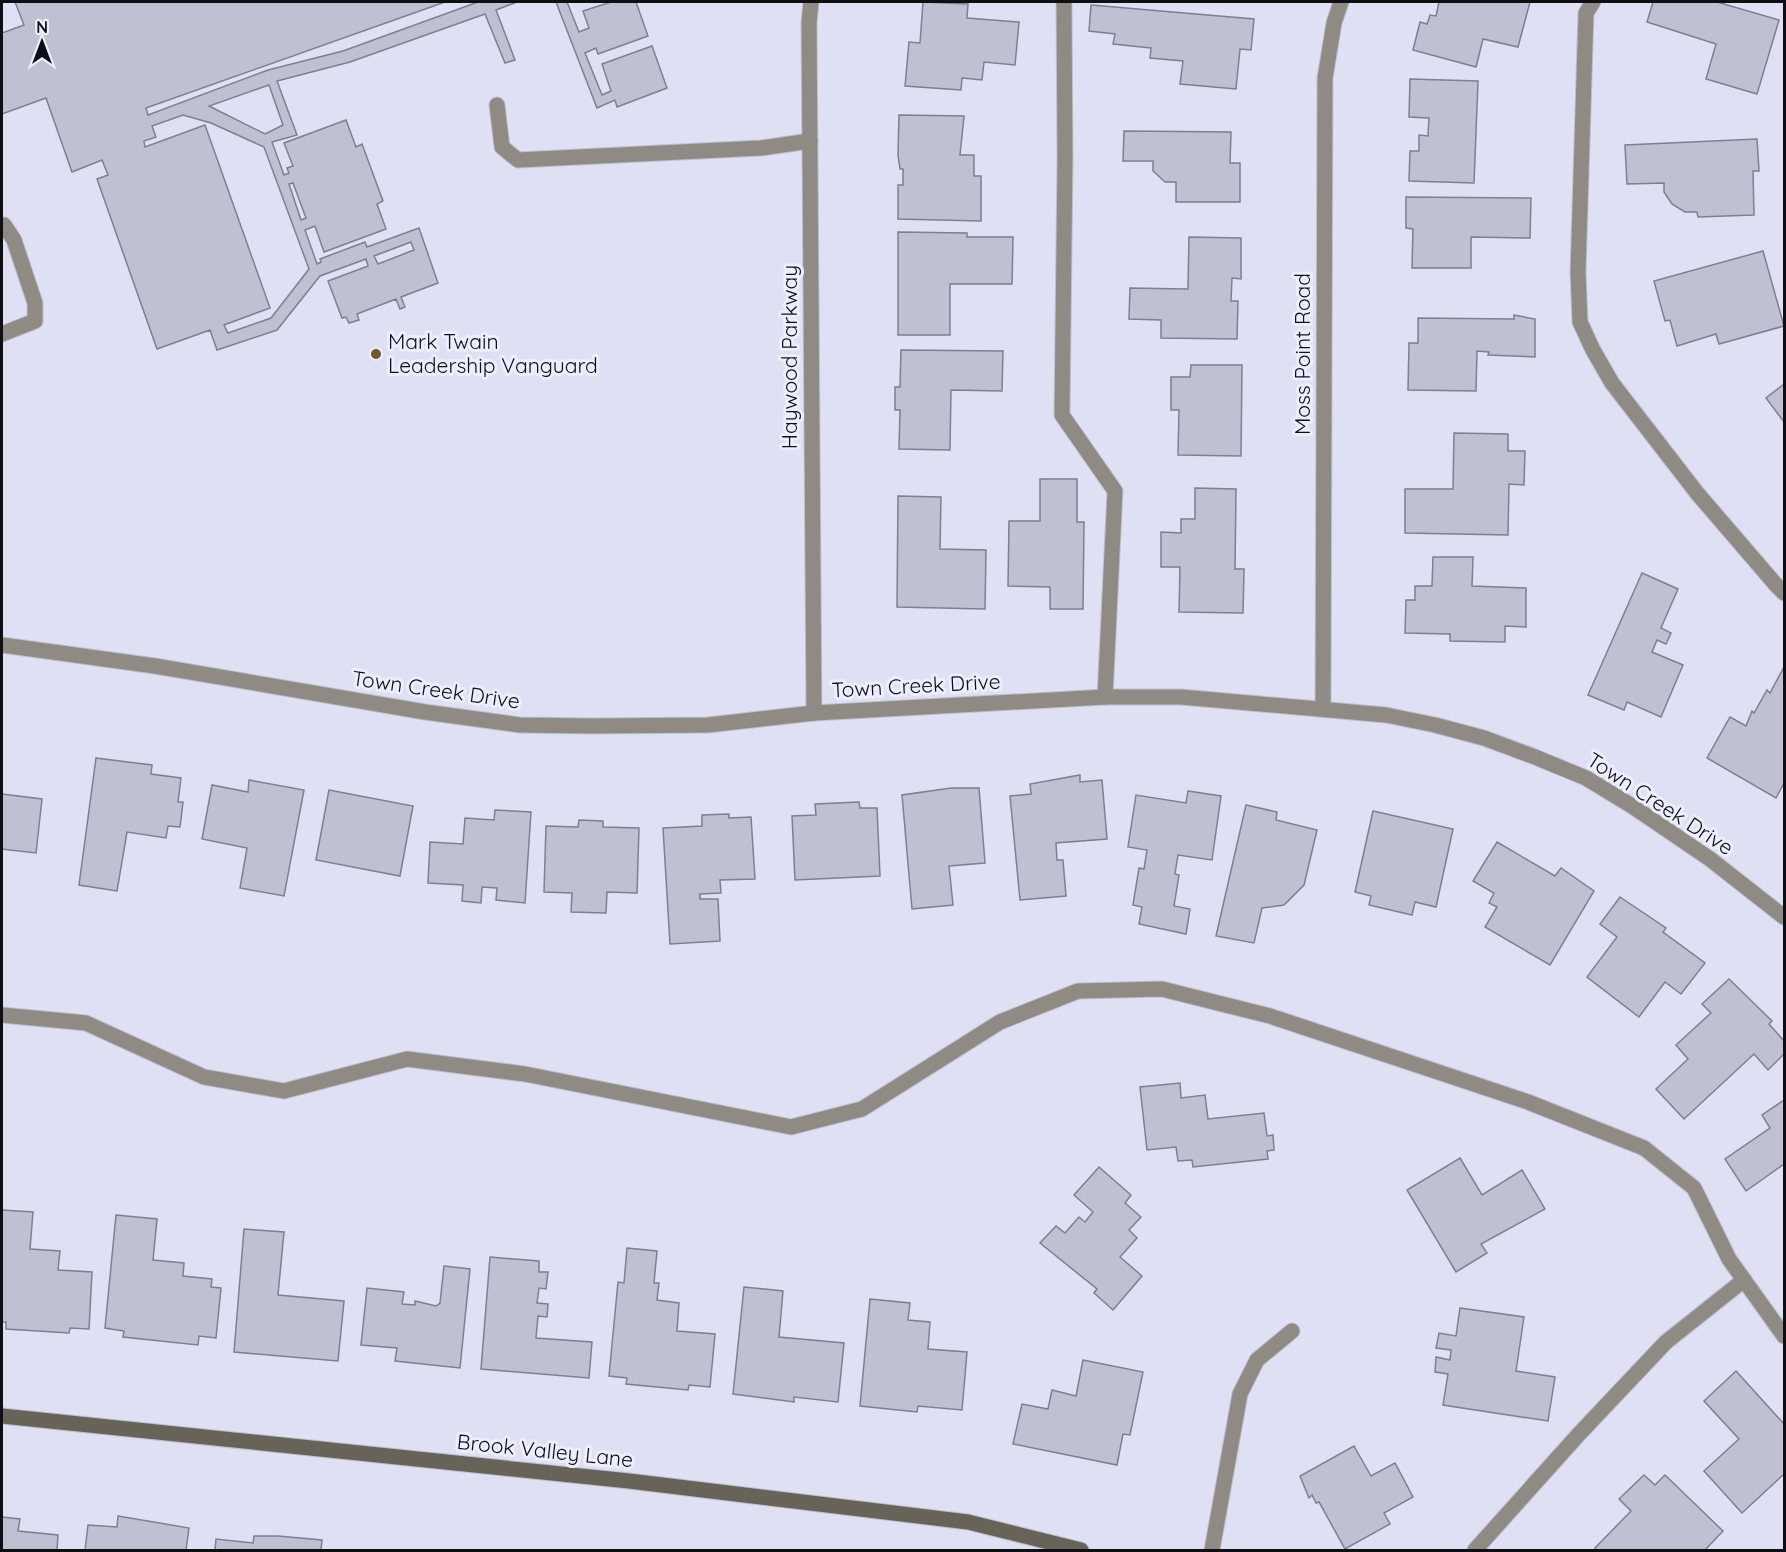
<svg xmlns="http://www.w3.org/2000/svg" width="1786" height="1552" viewBox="0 0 1786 1552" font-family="Quicksand,sans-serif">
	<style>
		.building { fill: #bfc0d2; stroke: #7e7f90; stroke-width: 1.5; fill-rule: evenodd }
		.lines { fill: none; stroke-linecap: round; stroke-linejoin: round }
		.lane-casing { stroke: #bebecf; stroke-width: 17 }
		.street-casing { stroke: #bebecf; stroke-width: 17 }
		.secondary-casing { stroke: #bebecf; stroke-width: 17 }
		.lane { stroke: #8f8b84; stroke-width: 15 }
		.street { stroke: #8f8b84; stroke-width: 15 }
		.secondary { stroke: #676358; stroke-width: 15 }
		.poi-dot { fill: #6d5a29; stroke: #edeefd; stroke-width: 2 }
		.labels { text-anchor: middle; stroke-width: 6; stroke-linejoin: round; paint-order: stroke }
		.poi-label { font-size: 21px; fill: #0e0e14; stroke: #edeefd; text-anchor: start }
		.street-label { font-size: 21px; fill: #0e0e14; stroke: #edeefd }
	</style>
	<rect width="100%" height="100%" fill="#dfe0f3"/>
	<g class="building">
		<path d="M15,2H445L146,108L148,115L268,70L343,51L478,2H517L496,10L515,60L505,63L485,14L350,62L277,81L297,135L272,142L284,175L289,173L287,168L293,166L284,143L346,120L356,147L362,144L383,201L377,204L386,229L324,252L315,226L305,230L317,264L321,262L320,259L365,242L367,247L419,228L438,283L401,297L405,307L400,309L396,299L357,314L359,320L349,323L346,317L342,318L328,281L368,266L366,259L320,276L277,330L217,350L210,330L157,349L97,179L108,175L102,160L72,172L46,98L2,114V33L24,25ZM269,85L283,125L265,134L209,106ZM183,115L211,123L264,147L309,269L271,318L228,333L224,325L270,308L205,125L145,147L144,141L156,137L152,126ZM293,183L306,218L301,220L289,184ZM411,242L414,250L378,264L374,256Z"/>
		<polygon points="556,2 567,2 579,32 589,28 583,11 611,2 636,2 648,36 598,54 596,48 585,53 602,95 611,91 602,64 652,46 667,88 617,107 615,100 597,108"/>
		<polygon points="923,2 968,4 967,18 1019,22 1015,65 984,62 982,80 962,78 961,90 905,86 909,42 920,43"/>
		<polygon points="1439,2 1530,2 1518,47 1483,39 1476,67 1413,50 1420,22 1427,24 1430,15 1436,16"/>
		<polygon points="1653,2 1717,2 1779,20 1757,94 1706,79 1716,44 1647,22"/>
		<polygon points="1091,5 1254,19 1251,50 1240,49 1236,89 1180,84 1183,61 1150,58 1151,48 1113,44 1115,34 1089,31"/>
		<polygon points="1410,79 1478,81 1474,183 1409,181 1410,151 1419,151 1419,135 1428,136 1429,118 1409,117"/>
		<polygon points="899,115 964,116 960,155 974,155 974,176 981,176 981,221 898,219 898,185 903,185 903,169 900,169 898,155"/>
		<polygon points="1124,131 1231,132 1230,163 1240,163 1240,202 1176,202 1176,182 1165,182 1153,171 1153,161 1123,161"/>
		<polygon points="1757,139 1759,171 1753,171 1754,215 1698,217 1697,212 1685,212 1672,204 1664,192 1664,183 1627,184 1625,145"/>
		<polygon points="1406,197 1531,198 1530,238 1471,237 1471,268 1412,268 1413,229 1406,228"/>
		<polygon points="898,232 967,233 967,237 1013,237 1012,284 950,284 950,335 898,335"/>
		<polygon points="1189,237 1241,238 1241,279 1232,278 1231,301 1238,301 1237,339 1161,338 1161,320 1129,319 1130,288 1188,289"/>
		<polygon points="1763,251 1784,326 1719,344 1716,334 1677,346 1670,320 1665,321 1654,281"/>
		<polygon points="1514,315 1535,319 1535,357 1488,355 1489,352 1477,351 1476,391 1408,390 1409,343 1418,343 1418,318 1514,319"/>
		<polygon points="901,350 1003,351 1002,391 951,390 950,450 899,449 900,410 895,410 895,387 900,387"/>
		<polygon points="1191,365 1242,365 1241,456 1178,455 1179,410 1171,410 1171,377 1190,377"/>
		<polygon points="1784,384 1784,422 1766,398"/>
		<polygon points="1454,433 1508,434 1508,451 1525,451 1524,485 1509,484 1508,535 1405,533 1405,489 1453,489"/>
		<polygon points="1040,479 1077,479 1077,522 1084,522 1083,609 1050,609 1050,587 1008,586 1009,521 1040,521"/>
		<polygon points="1195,488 1236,489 1235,569 1244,569 1243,613 1179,612 1180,567 1161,567 1161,532 1181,533 1181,519 1195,519"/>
		<polygon points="898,496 941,497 940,549 986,550 985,609 897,607"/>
		<polygon points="1433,557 1473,557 1472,586 1526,588 1526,627 1505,626 1505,642 1450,641 1450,634 1405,633 1406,600 1415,600 1415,586 1432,586"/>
		<polygon points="1642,573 1678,589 1661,628 1671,633 1666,644 1657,640 1652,652 1683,665 1661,717 1627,702 1624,710 1588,695"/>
		<polygon points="1784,667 1784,783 1776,798 1707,758 1730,717 1746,726 1752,711 1754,713 1767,690 1770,693"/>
		<polygon points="96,758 152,765 151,774 181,778 178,802 183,802 180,827 168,826 166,838 127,832 117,891 79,885"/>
		<polygon points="1080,775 1080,782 1102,780 1107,839 1056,843 1057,860 1063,860 1066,896 1020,900 1010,796 1031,794 1030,784"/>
		<polygon points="249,780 304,790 284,896 240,888 247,848 202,839 212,785 248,792"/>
		<polygon points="951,788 979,788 985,863 949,866 953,905 912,909 902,795"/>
		<polygon points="329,790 413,806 400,876 316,860"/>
		<polygon points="1188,791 1221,796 1212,860 1178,855 1175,874 1179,875 1174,906 1190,909 1186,934 1139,924 1142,907 1133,905 1139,868 1144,869 1147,850 1128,847 1136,795 1186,803"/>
		<polygon points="2,794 42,799 36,853 2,849"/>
		<polygon points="859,802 860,808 877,808 880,876 795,880 792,816 816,815 815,804"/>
		<polygon points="1246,805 1277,812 1276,820 1317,830 1304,885 1284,905 1262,908 1254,943 1216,936"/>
		<polygon points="495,810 531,812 525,903 496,900 497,888 482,887 481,903 462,901 463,885 428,883 430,842 463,844 465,818 494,820"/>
		<polygon points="1373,811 1453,829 1436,907 1415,902 1412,915 1369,905 1371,896 1355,892"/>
		<polygon points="729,814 729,818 751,817 755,879 720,880 721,893 700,894 700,899 718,899 720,941 670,944 663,828 702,826 702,815"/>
		<polygon points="579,820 603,821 603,827 639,828 637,893 607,892 606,913 571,912 572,893 544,892 546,826 578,827"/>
		<polygon points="1497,842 1555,876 1561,868 1594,891 1550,965 1485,927 1497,907 1489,903 1494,893 1473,881"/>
		<polygon points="1620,897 1666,928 1663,932 1705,963 1681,994 1665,982 1639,1017 1587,977 1617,937 1600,924"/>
		<polygon points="1729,979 1772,1021 1769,1024 1784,1041 1784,1054 1768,1070 1754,1054 1684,1119 1656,1089 1688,1059 1676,1045 1711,1013 1702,1004"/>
		<polygon points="1180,1083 1181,1098 1205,1095 1208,1119 1264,1113 1267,1136 1273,1135 1274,1150 1267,1151 1268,1159 1193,1167 1192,1160 1178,1161 1176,1147 1147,1150 1140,1087"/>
		<polygon points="1784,1100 1784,1164 1746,1191 1725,1159 1770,1128 1762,1115"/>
		<polygon points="1460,1158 1482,1195 1522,1170 1545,1209 1481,1244 1487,1253 1456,1272 1407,1190"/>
		<polygon points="1099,1167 1131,1195 1125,1203 1141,1217 1129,1230 1137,1238 1120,1257 1142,1276 1113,1310 1094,1293 1097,1289 1040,1243 1056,1226 1065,1233 1079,1217 1085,1222 1093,1212 1074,1195"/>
		<polygon points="2,1210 33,1212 30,1249 60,1251 58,1270 92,1272 89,1329 70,1328 69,1333 6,1329 6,1322 2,1322"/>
		<polygon points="116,1215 157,1219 153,1260 184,1263 183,1276 212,1279 211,1287 221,1288 216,1338 199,1336 198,1345 123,1337 124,1331 105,1328"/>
		<polygon points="244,1229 284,1232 278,1295 344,1301 338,1361 234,1352"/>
		<polygon points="627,1248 657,1251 654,1283 659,1283 657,1300 679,1303 677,1331 715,1334 710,1387 689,1385 688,1390 626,1384 627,1378 609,1376 618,1282 624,1283"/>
		<polygon points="490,1257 539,1261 539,1272 548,1272 546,1289 539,1288 537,1303 548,1304 547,1317 538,1316 536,1338 592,1342 589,1378 481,1369"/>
		<polygon points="444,1266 470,1269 460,1368 395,1361 397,1348 361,1345 367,1288 404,1292 402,1304 415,1305 415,1301 436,1306 440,1303"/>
		<polygon points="744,1287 783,1291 779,1337 844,1343 838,1402 794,1397 794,1402 733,1394"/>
		<polygon points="870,1299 910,1303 908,1320 930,1322 928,1349 967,1352 962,1410 918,1406 917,1412 860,1406"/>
		<polygon points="1460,1308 1524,1317 1516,1371 1555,1377 1548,1421 1443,1405 1448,1374 1435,1372 1436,1357 1450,1360 1451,1350 1436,1348 1439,1333 1456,1336"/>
		<polygon points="1083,1360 1143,1372 1130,1435 1123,1434 1117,1465 1013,1444 1022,1404 1048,1409 1052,1390 1076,1396"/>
		<polygon points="1736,1371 1784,1424 1784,1474 1742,1513 1704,1471 1739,1439 1704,1401"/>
		<polygon points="1354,1446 1371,1476 1395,1463 1413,1497 1384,1513 1390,1524 1345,1549 1319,1502 1316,1503 1312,1495 1309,1498 1300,1476"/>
		<polygon points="1644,1475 1655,1485 1665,1475 1723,1531 1705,1550 1597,1550 1595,1548 1631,1511 1619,1499"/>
		<polygon points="118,1516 189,1528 186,1550 85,1550 88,1525 117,1527"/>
		<polygon points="2,1517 20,1519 18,1531 58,1535 57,1550 2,1550"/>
		<polygon points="254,1536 278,1536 322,1540 321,1550 215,1550 216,1539 253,1543"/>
	</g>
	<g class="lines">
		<g class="lane-casing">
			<g id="lane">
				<polyline points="1064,2 1065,159 1062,415 1115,491 1105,697"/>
				<polyline points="1593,2 1586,13 1578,272 1580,322 1593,350 1612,383 1697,493 1777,586 1784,593"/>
				<polyline points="497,105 502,147 518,160 761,148 810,141"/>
				<polyline points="2,225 4,225 14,240 35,303 35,321 2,334"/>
				<polyline points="2,1015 86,1023 204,1077 284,1091 407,1059 525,1074 791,1127 862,1109 1000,1022 1078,991 1162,989 1270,1016 1528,1102 1644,1148 1694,1188 1729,1259 1784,1336"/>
				<polyline points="1475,1550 1579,1434 1666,1342 1744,1280"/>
			</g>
		</g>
		<g class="street-casing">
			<g id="street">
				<polyline points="811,2 809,23 814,713"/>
				<polyline points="2,645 155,666 425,712 520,725 593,726 708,725 814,713 1105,697 1181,697 1386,715 1435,725 1484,738 1535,757 1586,778 1632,806 1710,859 1784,917"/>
				<polyline points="1323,708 1325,78 1334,23 1341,2"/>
				<polyline points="1212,1550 1240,1394 1257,1360 1292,1331"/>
			</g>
		</g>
		<g class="secondary-casing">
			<polyline id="secondary" points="2,1416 629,1481 968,1522 1081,1550"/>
		</g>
		<use href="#lane" class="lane"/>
		<use href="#street" class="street"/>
		<use href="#secondary" class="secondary"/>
	</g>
	<circle class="poi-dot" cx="376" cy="354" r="6"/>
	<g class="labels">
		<g class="poi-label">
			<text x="388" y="349">Mark Twain<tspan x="388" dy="24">Leadership Vanguard</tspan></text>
		</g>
		<g class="street-label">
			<text transform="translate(1303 354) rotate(-90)" y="7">Moss Point Road</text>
			<text transform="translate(790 357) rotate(-90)" y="7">Haywood Parkway</text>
			<text transform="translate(916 686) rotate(-3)" y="7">Town Creek Drive</text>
			<text transform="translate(436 690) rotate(8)" y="7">Town Creek Drive</text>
			<text transform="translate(1660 804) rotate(33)" y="7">Town Creek Drive</text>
			<text transform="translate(545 1451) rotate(6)" y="7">Brook Valley Lane</text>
		</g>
	</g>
	<rect width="1786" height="1552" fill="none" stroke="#0e0e14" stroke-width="6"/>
	<g transform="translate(42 42)" stroke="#edeefd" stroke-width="4.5" paint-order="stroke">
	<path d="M0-4.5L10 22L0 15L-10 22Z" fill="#0e0e14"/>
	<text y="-9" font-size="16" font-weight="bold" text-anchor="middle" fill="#0e0e14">N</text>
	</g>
</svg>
